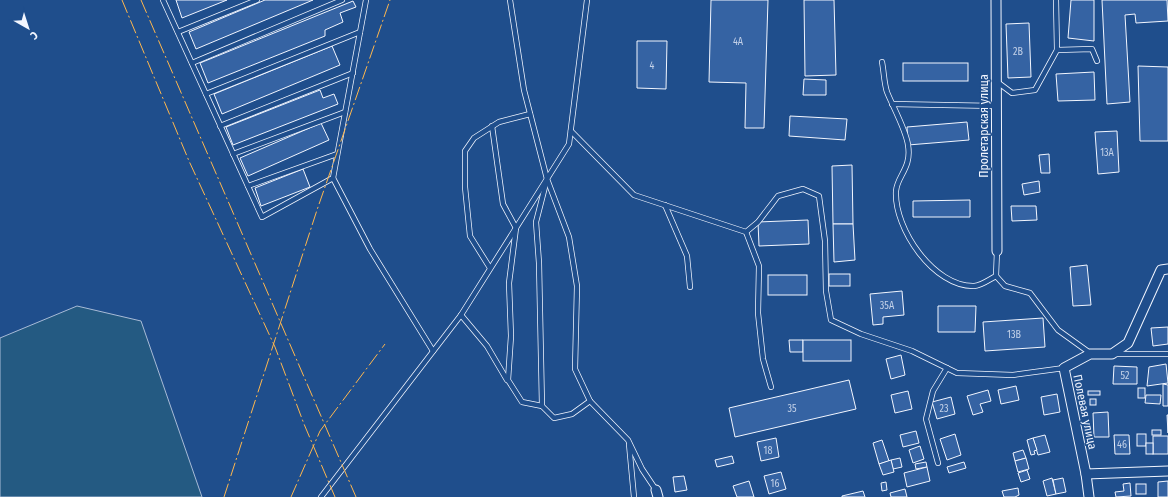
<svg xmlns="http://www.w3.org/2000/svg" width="1168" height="497" viewBox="0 0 1168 497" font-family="'Fira Sans Condensed',sans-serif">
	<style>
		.green { fill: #245a82; stroke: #a8bbd7 }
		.building { fill: #3563a3; stroke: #f2f6ff }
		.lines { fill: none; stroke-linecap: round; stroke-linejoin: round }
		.lane-casing { stroke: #f2f6ff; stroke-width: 6 }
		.street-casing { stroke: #f2f6ff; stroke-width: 11 }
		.lane { stroke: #1f4e8c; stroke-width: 4.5 }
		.street { stroke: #1f4e8c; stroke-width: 9 }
		.power { stroke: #ffb74d; stroke-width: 1; stroke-dasharray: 14 3 2 3; stroke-linecap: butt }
		.labels { text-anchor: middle; stroke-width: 3; stroke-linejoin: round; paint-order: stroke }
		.number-label { font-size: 10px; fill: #c3d1e8 }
		.street-label { font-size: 12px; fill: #f2f6ff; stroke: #1f4e8c }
	</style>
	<rect width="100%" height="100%" fill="#1f4e8c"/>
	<polygon class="green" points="77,306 141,321 202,497 0,497 0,338"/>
	<g class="building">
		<polygon points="176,0 227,0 182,18"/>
		<polygon points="265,0 313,0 196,49 189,32"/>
		<polygon points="711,0 768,0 764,128 745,128 746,83 709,82"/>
		<polygon points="804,0 834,0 836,75 805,76"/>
		<polygon points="1071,0 1094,0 1094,41 1068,38"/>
		<polygon points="1102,0 1167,0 1168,21 1136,23 1135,14 1125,15 1130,102 1107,104"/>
		<polygon points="353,1 356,7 340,13 343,22 325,30 325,36 208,83 200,63"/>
		<polygon points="1029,23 1031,77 1008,78 1006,24"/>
		<polygon points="637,41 667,41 666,89 637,88"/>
		<polygon points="332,46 340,65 222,114 214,94"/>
		<rect x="903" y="63" width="65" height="18"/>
		<polygon points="1138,66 1168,67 1168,141 1140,141"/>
		<polygon points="1094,72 1095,100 1058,101 1056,74"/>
		<polygon points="804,79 826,80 826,95 803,95"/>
		<polygon points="320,90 323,98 334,94 338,104 233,145 226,127"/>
		<polygon points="790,116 847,119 845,140 789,136"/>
		<polygon points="967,122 969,140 908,145 907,127"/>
		<polygon points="321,123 329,140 248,176 240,158"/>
		<polygon points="1117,131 1119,172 1098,174 1095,132"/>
		<polygon points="1049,154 1050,173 1041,173 1039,155"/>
		<polygon points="852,165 853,224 833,224 832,166"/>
		<polygon points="303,169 310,187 261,206 255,188"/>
		<polygon points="1039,181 1040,192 1024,195 1022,184"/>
		<polygon points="970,200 970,217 913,217 913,201"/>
		<polygon points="1011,206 1036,206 1037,220 1012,221"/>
		<polygon points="808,220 809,244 759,246 758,222"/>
		<polygon points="833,224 853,224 855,260 834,262"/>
		<polygon points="1087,265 1091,305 1073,306 1070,267"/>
		<rect x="829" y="274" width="21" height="12"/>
		<rect x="768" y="275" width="39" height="20"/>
		<polygon points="902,291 904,315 883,317 883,324 873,325 870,294"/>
		<polygon points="938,306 976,306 975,332 938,332"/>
		<polygon points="1043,318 1045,347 985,351 983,322"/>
		<polygon points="1168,327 1168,344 1153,346 1151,328"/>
		<polygon points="789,340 803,340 803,352 790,352"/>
		<rect x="803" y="340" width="48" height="21"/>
		<polygon points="901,355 905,375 891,379 886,359"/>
		<polygon points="1166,364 1168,383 1147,386 1149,367"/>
		<polygon points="1114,366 1137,367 1137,384 1113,384"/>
		<polygon points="849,380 856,409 735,437 729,408"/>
		<polygon points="1163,384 1168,385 1168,406 1163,406"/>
		<polygon points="1016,386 1019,400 1001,404 998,390"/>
		<rect x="1138" y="388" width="7" height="10"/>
		<polygon points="988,390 991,401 980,404 983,412 973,415 967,396"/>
		<polygon points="908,391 912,409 895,413 891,395"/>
		<rect x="1088" y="391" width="12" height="4"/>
		<polygon points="1057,394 1060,412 1044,415 1041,397"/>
		<polygon points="1146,395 1161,395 1160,404 1145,403"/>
		<polygon points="951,397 955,414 937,419 932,402"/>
		<rect x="1090" y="399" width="6" height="6"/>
		<polygon points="1108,412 1109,437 1094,437 1093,413"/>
		<polygon points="1167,415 1168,415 1168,433"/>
		<rect x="1152" y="430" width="9" height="5"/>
		<polygon points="916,431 919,443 903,447 900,435"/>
		<polygon points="955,434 961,455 947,460 940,439"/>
		<rect x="1137" y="434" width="9" height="12"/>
		<polygon points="1045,435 1050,452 1038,455 1033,438"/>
		<polygon points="1114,435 1129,435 1130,454 1115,454"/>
		<rect x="1153" y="436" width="15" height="18"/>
		<polygon points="776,438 779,457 761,461 757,442"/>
		<polygon points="1033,438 1037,450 1034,451 1035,454 1031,455 1027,440"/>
		<polygon points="882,440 889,461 879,464 873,443"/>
		<rect x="1146" y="443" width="7" height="11"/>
		<polygon points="920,446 924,459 913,463 909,450"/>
		<polygon points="1023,450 1026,458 1015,461 1013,453"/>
		<polygon points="732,456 734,463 717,467 715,460"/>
		<polygon points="900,458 902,467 893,469 891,460"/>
		<polygon points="1026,458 1029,469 1018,472 1015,461"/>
		<polygon points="891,460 894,472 883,475 879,464"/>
		<polygon points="926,462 927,467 916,469 915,464"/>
		<polygon points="964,462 966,468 949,473 947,467"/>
		<polygon points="927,467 930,481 907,487 904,473"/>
		<polygon points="1027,470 1030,479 1021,482 1018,473"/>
		<polygon points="781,472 786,489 769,494 764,476"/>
		<polygon points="684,476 687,490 675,492 673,477"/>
		<polygon points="1052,478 1056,494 1047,496 1043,481"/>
		<polygon points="1063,478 1066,492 1056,494 1053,480"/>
		<polygon points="749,481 754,497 737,497 733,486"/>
		<polygon points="1168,481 1168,497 1158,497 1158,482"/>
		<polygon points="886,482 887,490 882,491 881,483"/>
		<polygon points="1130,483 1131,496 1116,497 1115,492 1124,491 1123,484"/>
		<rect x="1136" y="484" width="10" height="10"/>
		<polygon points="1018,488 1019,495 1015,497 1004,497 1002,491"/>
		<polygon points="905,489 907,497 891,497 890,493"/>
		<polygon points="863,491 865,497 842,497 842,496"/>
	</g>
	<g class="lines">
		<g class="lane-casing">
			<g id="lane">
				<polyline points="163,0 262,217 333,178 366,0"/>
				<polyline points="510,0 524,90 547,179 569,237 577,286 575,369 590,401 628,440 642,469 656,490"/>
				<polyline points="1056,0 1057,50 1092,49 1097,61"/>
				<polyline points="178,32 257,0"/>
				<path d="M882,62C884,72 884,83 887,92C893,107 906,130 908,145C912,168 897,176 896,191C894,229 934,287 974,286C981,286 990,279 996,276"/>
				<polyline points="192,63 342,0"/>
				<polyline points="996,81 1012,93 1035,90 1057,50"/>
				<polyline points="206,94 360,32"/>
				<polyline points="892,104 996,106"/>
				<polyline points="220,126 353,73"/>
				<polyline points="492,126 503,204 516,228 509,283 511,336 508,380 522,402 542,406"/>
				<polyline points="571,131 634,195 746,232 758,222 778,196 803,189 819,196 825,241 826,291 831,320 861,334 912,351 957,373 1013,375 1064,368"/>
				<polyline points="233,154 345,112"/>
				<polyline points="333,178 370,249 433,351"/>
				<polyline points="546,183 536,222 539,263 542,406 554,418 572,414 590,401"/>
				<polyline points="248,186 337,154"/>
				<polyline points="665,205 687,256 690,287"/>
				<polyline points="746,232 759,266 758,313 763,359 771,387"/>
				<polyline points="997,251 996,276 1005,286 1030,293 1058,330 1090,353"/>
				<polyline points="490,268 470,236 465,187 465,151 474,138 499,122 530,114"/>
				<polyline points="461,315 487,346 507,380"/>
				<polyline points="1114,354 1168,354"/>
				<polyline points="629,444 634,497"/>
				<polyline points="938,463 926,419 933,391 947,368"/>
				<polyline points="321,497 461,315 569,144 587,0"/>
			</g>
		</g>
		<g class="street-casing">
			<g id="street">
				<polyline points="996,0 997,251"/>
				<polyline points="1168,269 1161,270 1128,343 1112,354 1090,354 1064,368 1086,474 1168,471"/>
				<polyline points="1086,474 1089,497"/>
				<polyline points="656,490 658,497"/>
			</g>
		</g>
		<use href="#lane" class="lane"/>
		<use href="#street" class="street"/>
		<g class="power">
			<polyline points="122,0 189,161 275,347 304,424 335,497"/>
			<polyline points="141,0 356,497"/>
			<polyline points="224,497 317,210 390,0"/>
			<polyline points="291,497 320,431 385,344"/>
		</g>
	</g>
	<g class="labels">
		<g class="number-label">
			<text x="738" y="45">4А</text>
			<text x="1018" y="55">2В</text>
			<text x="652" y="69">4</text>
			<text x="1107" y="156">13А</text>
			<text x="887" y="309">35А</text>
			<text x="1014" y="338">13В</text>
			<text x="1125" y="379">52</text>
			<text x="792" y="412">35</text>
			<text x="944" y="412">23</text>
			<text x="1122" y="448">46</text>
			<text x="768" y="454">18</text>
			<text x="775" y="487">16</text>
		</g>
		<g class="street-label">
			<text transform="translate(984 126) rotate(-90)" y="4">Пролетарская улица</text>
			<text transform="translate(1085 412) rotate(78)" y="4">Полевая улица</text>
		</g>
	</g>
	<g transform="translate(28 28) rotate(141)" stroke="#1f4e8c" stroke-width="3" paint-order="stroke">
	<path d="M0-3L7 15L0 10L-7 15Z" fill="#f2f6ff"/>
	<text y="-6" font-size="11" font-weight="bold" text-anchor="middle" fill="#f2f6ff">С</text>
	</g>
</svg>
